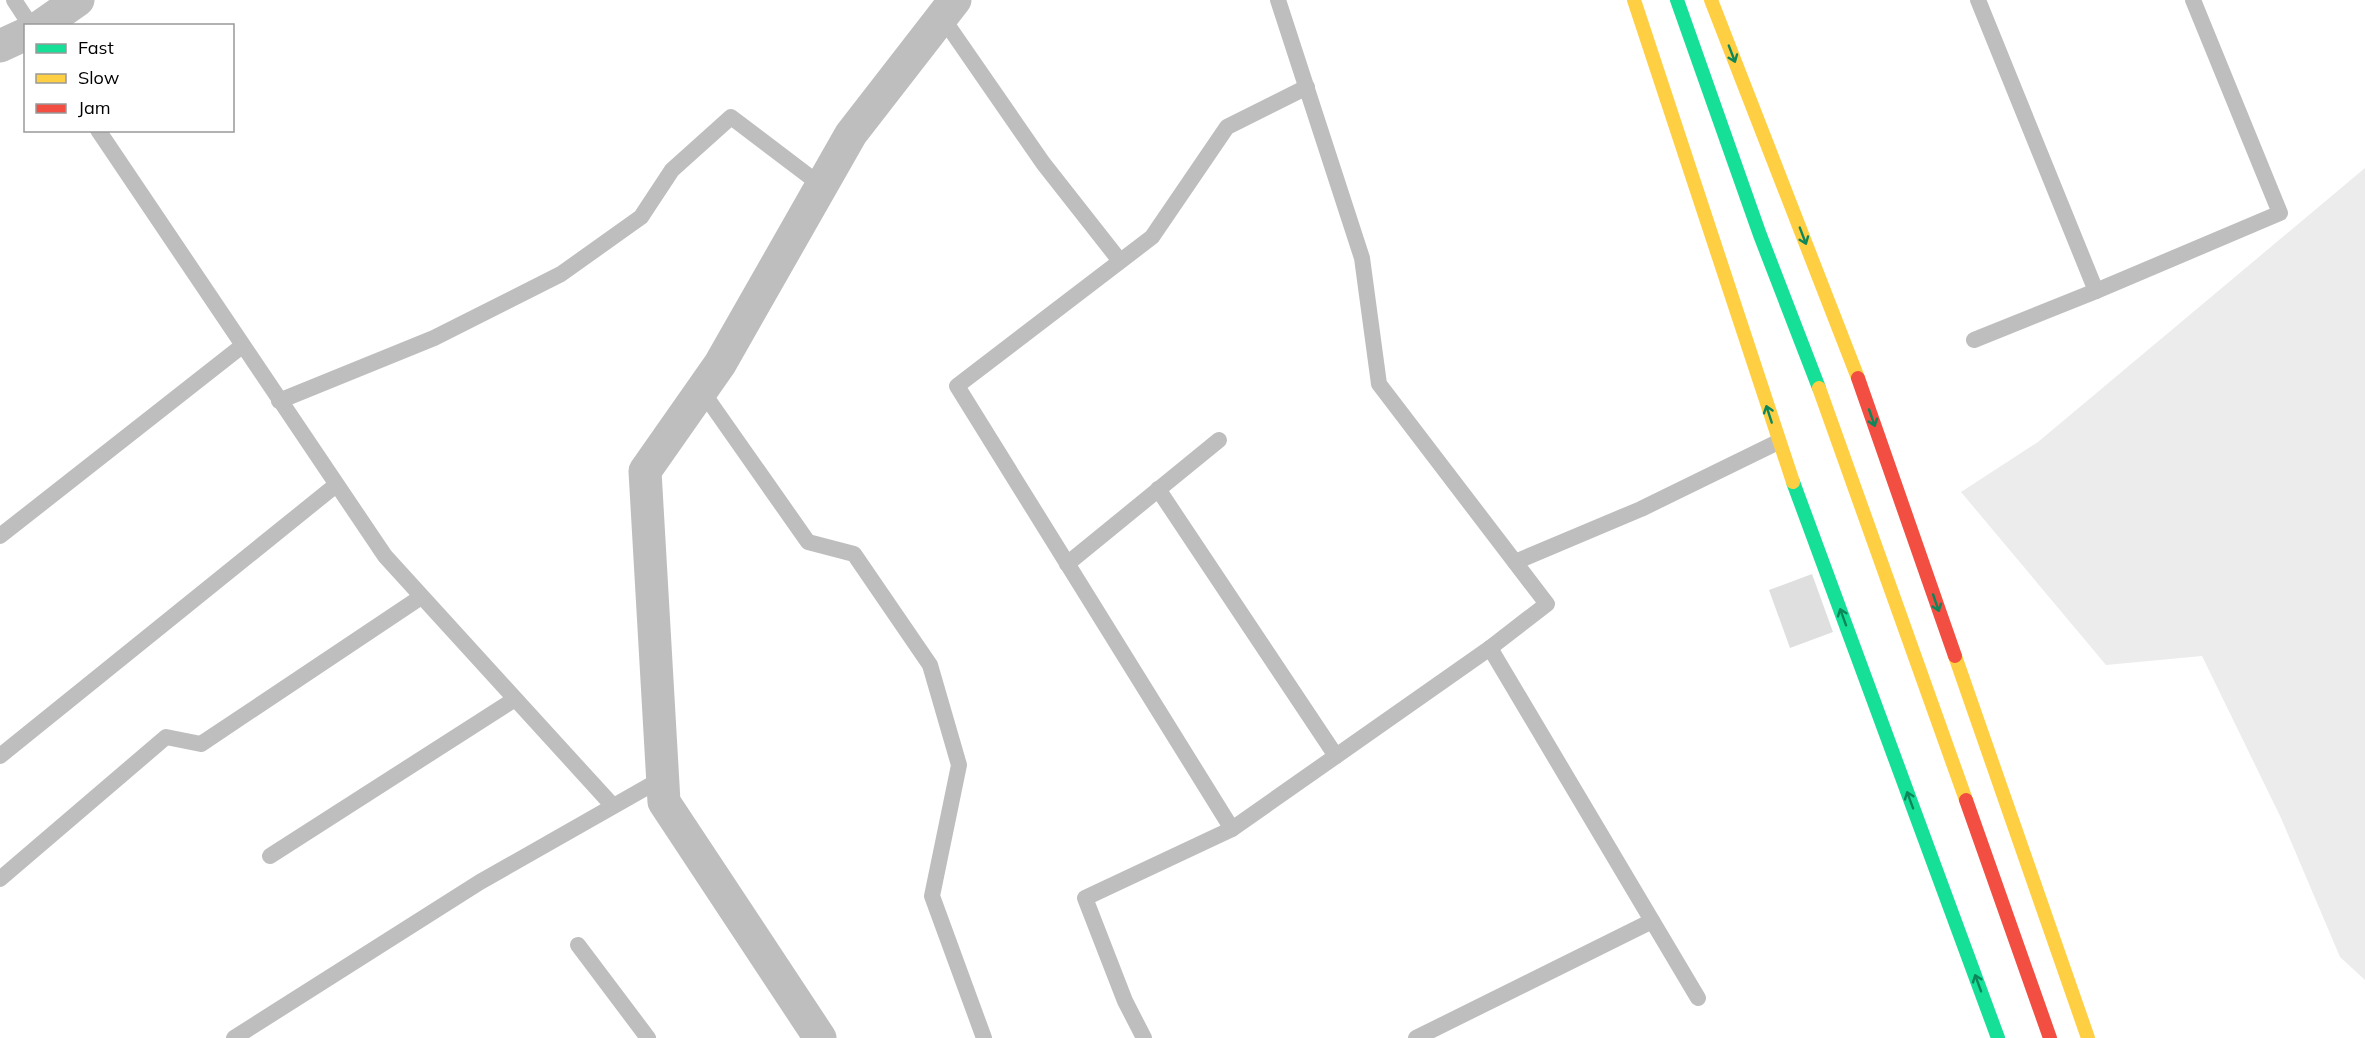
<svg xmlns="http://www.w3.org/2000/svg" width="2365" height="1038" viewBox="0 0 2365 1038" font-family="Mulish,sans-serif">
	<style>
		.green { fill: #ececec }
		.building { fill: #dfdfdf }
		.lines { fill: none; stroke-linecap: round; stroke-linejoin: round }
		.lane { stroke: #bebebe; stroke-width: 16 }
		.street { stroke: #bebebe; stroke-width: 33 }
		.fast { stroke: #16e098; stroke-width: 14 }
		.slow { stroke: #ffcf43; stroke-width: 14 }
		.jam { stroke: #f24e42; stroke-width: 14 }
		.oneway { stroke: #0d865b }
	</style>
	<rect width="100%" height="100%" fill="#fff"/>
	<polygon class="green" points="2365,168 2365,980 2340,957 2281,818 2202,656 2106,665 1961,492 2038,442"/>
	<polygon class="building" points="1812,574 1833,632 1790,648 1769,590"/>
	<g class="lines">
		<g class="lane">
			<polyline points="14,0 31,26"/>
			<polyline points="1978,0 2096,291"/>
			<polyline points="942,17 1043,163 1120,261"/>
			<polyline points="98,130 385,556 613,806"/>
			<polyline points="1974,340 2096,291 2280,213 2193,0"/>
			<polyline points="702,391 808,542 854,554 930,665 959,765 932,896 984,1038"/>
			<polyline points="279,401 434,338 561,274 641,217 672,170 731,117 822,186"/>
			<polyline points="1158,489 1336,756"/>
			<polyline points="0,536 242,346"/>
			<polyline points="1515,562 1641,509 1778,442"/>
			<polyline points="1067,564 1219,440"/>
			<polyline points="1490,648 1698,998"/>
			<polyline points="0,756 336,485"/>
			<polyline points="1232,829 957,386 1152,237 1227,127 1307,87"/>
			<polyline points="270,856 515,699"/>
			<polyline points="0,879 166,737 201,744 421,597"/>
			<polyline points="578,945 648,1038"/>
			<polyline points="234,1038 480,882 663,778"/>
			<polyline points="1144,1038 1125,1001 1085,898 1232,829 1490,648 1547,604 1379,384 1362,258 1278,0"/>
			<polyline points="1416,1038 1652,921"/>
		</g>
		<g class="street">
			<polyline points="41,26 78,0"/>
			<polyline points="0,46 26,34"/>
			<polyline points="820,1038 664,802 645,471 720,364 851,134 955,0"/>
		</g>
		<g class="fast">
			<polyline points="1677,0 1760,235 1819,388"/>
			<polyline points="1793,482 1998,1038"/>
		</g>
		<g class="slow">
			<polyline points="1634,0 1793,482"/>
			<polyline points="1711,0 1858,378"/>
			<polyline points="1819,388 1966,800"/>
			<polyline points="1955,656 2088,1038"/>
		</g>
		<g class="jam">
			<polyline points="1858,378 1955,656"/>
			<polyline points="1966,800 2050,1038"/>
		</g>
	</g>
	<defs><path id="oneway-shaft" d="M-6 0H5M1.5-3L5.5 0L1.5 3" fill="none" stroke-width="1.6" stroke-linecap="round" stroke-linejoin="round" transform="scale(1.5)"/></defs>
	<g class="oneway">
		<use href="#oneway-shaft" transform="translate(1732 54) rotate(69)"/>
		<use href="#oneway-shaft" transform="translate(1803 236) rotate(69)"/>
		<use href="#oneway-shaft" transform="translate(1769 414) rotate(-108)"/>
		<use href="#oneway-shaft" transform="translate(1872 418) rotate(71)"/>
		<use href="#oneway-shaft" transform="translate(1936 603) rotate(71)"/>
		<use href="#oneway-shaft" transform="translate(1843 617) rotate(-110)"/>
		<use href="#oneway-shaft" transform="translate(1910 800) rotate(-110)"/>
		<use href="#oneway-shaft" transform="translate(1978 983) rotate(-110)"/>
	</g>
	<rect x="24" y="24" width="210" height="108" fill="#ffffff" stroke="#999999" stroke-width="1.5"/>
	<rect x="36" y="44" width="30" height="9" fill="#16e098" stroke="#999999" stroke-width="1.5"/>
	<text x="78" y="54" font-size="18" fill="#000000">Fast</text>
	<rect x="36" y="74" width="30" height="9" fill="#ffcf43" stroke="#999999" stroke-width="1.5"/>
	<text x="78" y="84" font-size="18" fill="#000000">Slow</text>
	<rect x="36" y="104" width="30" height="9" fill="#f24e42" stroke="#999999" stroke-width="1.5"/>
	<text x="78" y="114" font-size="18" fill="#000000">Jam</text>
</svg>
